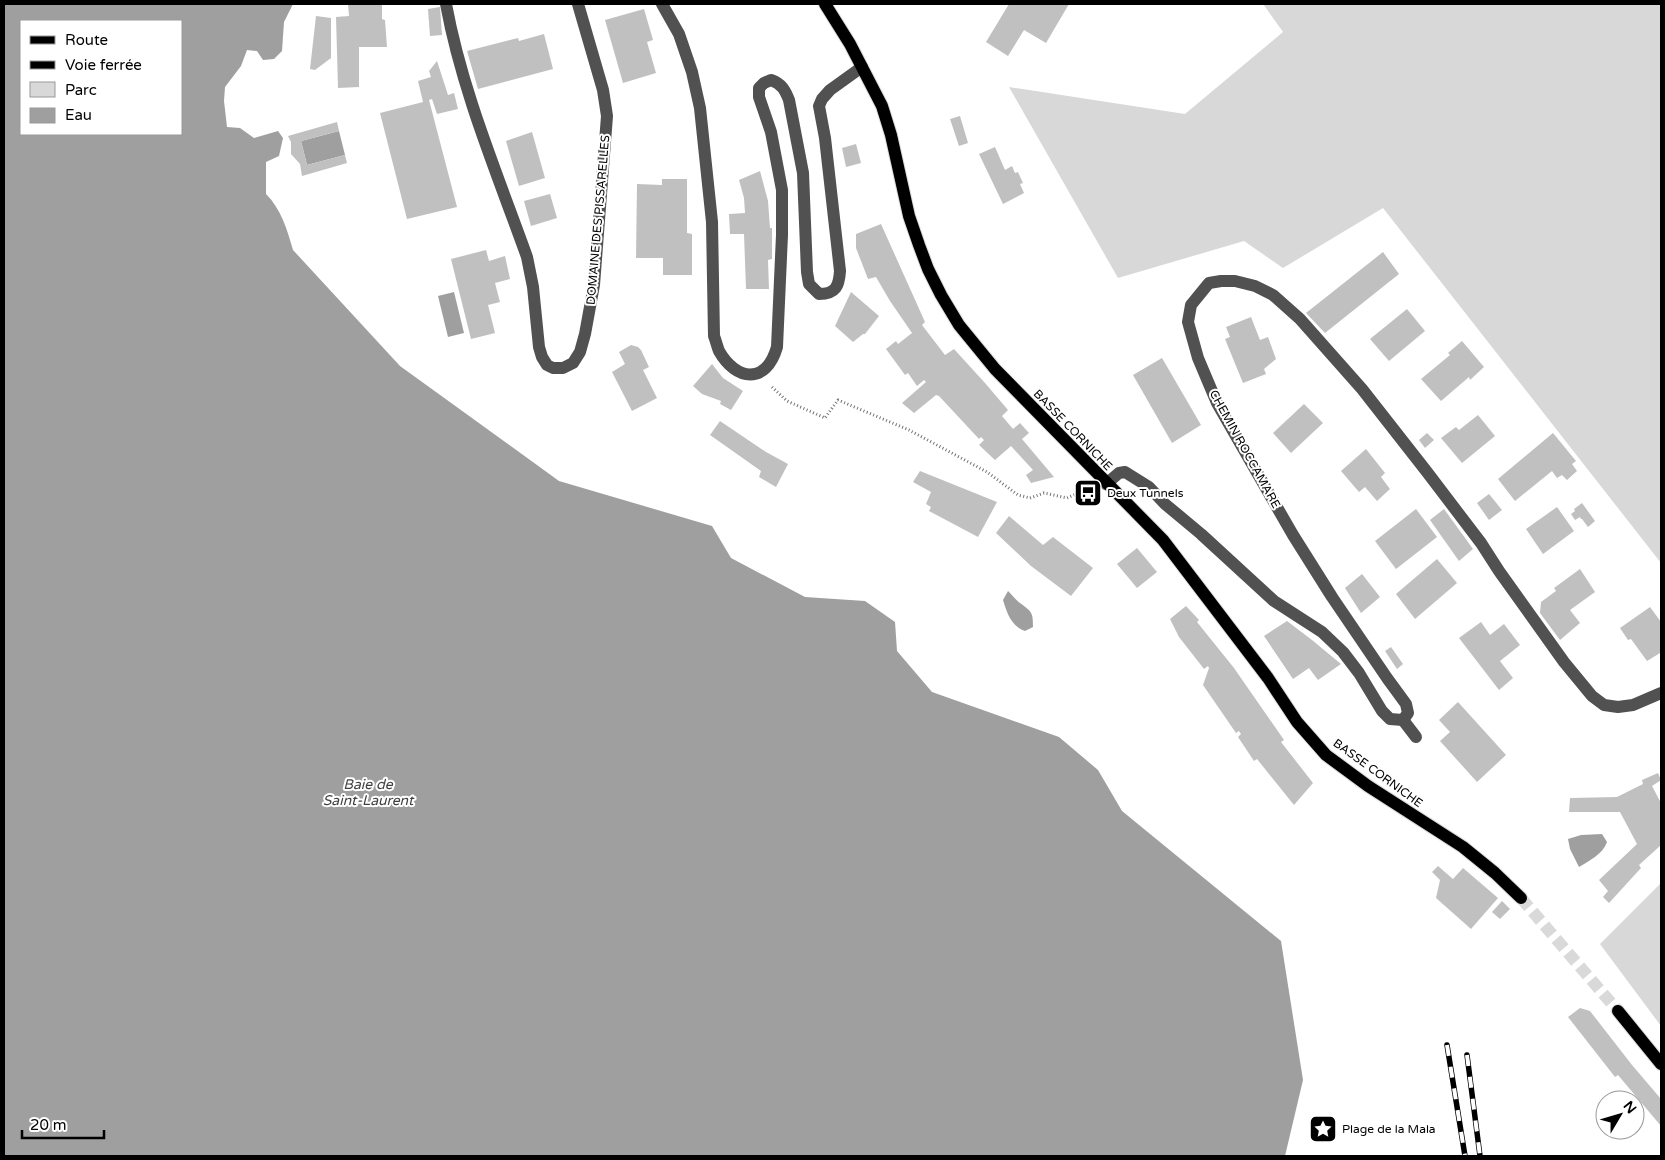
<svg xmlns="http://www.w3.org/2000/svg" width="1665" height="1160" viewBox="0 0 1665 1160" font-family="'Varela Round',sans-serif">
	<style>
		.green { fill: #d8d8d8 }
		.water { fill: #9f9f9f; fill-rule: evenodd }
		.building { fill: #c0c0c0 }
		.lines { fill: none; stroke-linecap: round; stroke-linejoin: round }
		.major-tunnel { stroke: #d9d9d9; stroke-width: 12; stroke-dasharray: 12 6; stroke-linecap: butt }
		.major-casing { stroke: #dbdbdb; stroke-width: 14 }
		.path { stroke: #737373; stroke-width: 3; stroke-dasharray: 1 2.5; stroke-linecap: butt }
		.minor { stroke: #515151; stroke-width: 12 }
		.major { stroke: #000; stroke-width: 12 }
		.rail-casing { stroke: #000; stroke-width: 5.5 }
		.rail { stroke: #fff; stroke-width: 4; stroke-dasharray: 11; stroke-linecap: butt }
		.labels { text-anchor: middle; stroke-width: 4; stroke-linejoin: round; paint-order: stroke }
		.street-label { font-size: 12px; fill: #000; stroke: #fff }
		.poi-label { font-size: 12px; fill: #000; stroke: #fff; text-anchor: start }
		.water-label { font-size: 14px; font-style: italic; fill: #404040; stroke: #fff }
	</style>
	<rect width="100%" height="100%" fill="#fff"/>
	<g class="green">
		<polygon points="1263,4 1661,4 1661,563 1383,208 1283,268 1244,241 1118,278 1009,87 1185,114 1283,32"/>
		<polygon points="1661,883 1661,1026 1600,944"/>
	</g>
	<g class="water">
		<path d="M4,4H293L284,22L282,51L274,59L263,60L257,51L247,50L241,66L225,87L224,101L227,127L240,128L254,138L278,131L283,138L279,156L266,162V194C281,209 287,229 293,250L400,366L559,481L712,526L731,558L805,597L865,601L895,622L897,651L932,692L1059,737L1098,770L1122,811L1281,941L1303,1080L1285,1156H4ZM181,21V134H21V21Z"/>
		<polygon points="339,131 345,155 307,165 301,141"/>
		<polygon points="454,292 464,333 448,337 438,296"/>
		<path d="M1008,591C1012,595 1016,600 1020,603C1032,612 1033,612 1033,627L1025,631C1011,626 1007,613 1003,600Z"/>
		<path d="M1602,834L1607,842C1603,854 1589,861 1579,867L1570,849L1568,839L1581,835Z"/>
	</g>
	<g class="building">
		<polygon points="348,4 382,4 382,19 385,20 387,47 359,47 359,87 338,88 336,17 349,16"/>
		<polygon points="1009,4 1069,4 1046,43 1024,30 1008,56 986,42"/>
		<polygon points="440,7 442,35 430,36 428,9"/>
		<polygon points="644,9 653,40 647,42 656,73 623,83 605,20"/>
		<polygon points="316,16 331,18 331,58 315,70 310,69"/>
		<polygon points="544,34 553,69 478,89 467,51 518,38 519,41"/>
		<polygon points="437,61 448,95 454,93 458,109 437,114 432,99 429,100 457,207 407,219 380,113 423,102 418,81 431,77 429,71"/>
		<polygon points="960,116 968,143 959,146 950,119"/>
		<polygon points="337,122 339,131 301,141 307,165 345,155 347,163 302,176 300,164 291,154 291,142 288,136"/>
		<polygon points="532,132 545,178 519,186 506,141"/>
		<polygon points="856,144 861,163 846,167 842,148"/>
		<polygon points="995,147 1005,170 1012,166 1015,173 1018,172 1023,183 1020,184 1024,193 1003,204 979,154"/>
		<polygon points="760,171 768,201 770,228 772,228 772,259 768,260 769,289 746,289 744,234 730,234 729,214 745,213 744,198 739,180"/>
		<polygon points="662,179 687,179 687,233 692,234 692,275 663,275 663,258 636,258 637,184 662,185"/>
		<polygon points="550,194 557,218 531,226 524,201"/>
		<polygon points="881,224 925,322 922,325 945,355 954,349 985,383 1008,410 1002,416 1013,429 1020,423 1029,433 1022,439 1054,477 1031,483 1026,475 1033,470 1011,446 995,460 979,445 984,440 981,437 979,439 939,396 936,395 914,413 902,403 926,382 924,380 917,386 908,373 905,375 886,349 896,341 898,344 912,333 890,301 876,277 868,279 856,248 856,234"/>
		<polygon points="486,250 489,261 505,256 510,279 495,283 500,302 488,305 495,333 471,339 451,259"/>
		<polygon points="1383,252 1399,274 1325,333 1306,313"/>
		<polygon points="851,292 879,316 865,334 863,334 853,342 835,326"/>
		<polygon points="1407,309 1425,331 1389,361 1370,339"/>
		<polygon points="1251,317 1260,340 1268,337 1276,359 1264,369 1266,374 1243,383 1225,339 1230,337 1226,327"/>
		<polygon points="1462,341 1484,367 1470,380 1469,377 1441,401 1421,379 1450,355 1448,353"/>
		<polygon points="631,345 638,347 641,350 649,367 643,370 657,398 632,411 612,372 625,364 619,352"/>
		<polygon points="1162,358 1201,425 1172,443 1133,375"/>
		<polygon points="712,364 723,378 743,391 731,410 720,404 721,401 702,394 693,386"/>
		<polygon points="1304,404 1323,423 1291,453 1273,433"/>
		<polygon points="1478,415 1495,436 1462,463 1441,438 1456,427 1459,430"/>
		<polygon points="720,421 766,452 788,464 776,487 759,477 761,471 710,435"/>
		<polygon points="1427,433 1434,440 1425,448 1419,440"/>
		<polygon points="1553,433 1576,461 1572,464 1577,471 1567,480 1562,475 1557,478 1552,471 1515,501 1498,479"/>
		<polygon points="1366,449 1385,473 1381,477 1390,489 1377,501 1365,487 1359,492 1341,471"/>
		<polygon points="920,471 997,502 978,537 929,511 931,507 926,504 931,492 913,482"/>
		<polygon points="1489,494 1502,510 1489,520 1477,503"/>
		<polygon points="1582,503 1595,521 1588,527 1582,519 1581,519 1580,517 1575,520 1571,514 1575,511 1574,509"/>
		<polygon points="1557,507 1574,531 1543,554 1526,529"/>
		<polygon points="1416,509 1437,537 1396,569 1375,541"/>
		<polygon points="1444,509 1473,549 1459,561 1430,520"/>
		<polygon points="1009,516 1043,545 1053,537 1093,568 1071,596 1031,566 996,533"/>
		<polygon points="1137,548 1157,572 1137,588 1117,564"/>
		<polygon points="1437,559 1457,583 1415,619 1396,594"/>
		<polygon points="1580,569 1595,592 1570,610 1580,623 1560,640 1540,613 1541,602 1556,591 1554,588"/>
		<polygon points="1362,574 1380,597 1361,613 1345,588"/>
		<polygon points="1186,606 1199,620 1197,622 1234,668 1284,740 1281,742 1313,783 1294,805 1257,759 1254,761 1238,737 1241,734 1239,731 1236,733 1203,685 1209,668 1208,666 1204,669 1179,637 1170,619"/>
		<polygon points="1650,607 1661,622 1661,653 1660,653 1647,661 1631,639 1628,640 1620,628"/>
		<polygon points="1287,621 1312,640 1341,664 1318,680 1309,668 1293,679 1264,636"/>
		<polygon points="1481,622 1490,635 1504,624 1520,645 1500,661 1513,678 1499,690 1459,638"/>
		<polygon points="1391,647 1403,664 1397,669 1385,651"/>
		<polygon points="1458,702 1506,755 1477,782 1440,741 1450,732 1439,720"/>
		<polygon points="1658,773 1661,780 1652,786 1661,803 1661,845 1639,865 1641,868 1609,903 1603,897 1608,891 1599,880 1637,844 1620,812 1569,812 1570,798 1617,797 1643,784 1642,780"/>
		<polygon points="1438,866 1453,879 1463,868 1498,898 1471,929 1436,898 1440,880 1432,872"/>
		<polygon points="1502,901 1510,909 1500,919 1492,912"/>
		<polygon points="1580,1008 1590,1011 1632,1065 1661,1099 1661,1126 1618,1075 1615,1077 1568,1017"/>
	</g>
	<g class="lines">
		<polyline class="major-tunnel" points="1521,898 1618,1011"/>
		<g class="major-casing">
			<g id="major">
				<polyline points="825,4 850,44 882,106 891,135 909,216 919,245 928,269 941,295 959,325 995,369 1163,540 1268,678 1297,722 1326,755 1368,786 1463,847 1495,873 1521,898"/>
				<polyline points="1618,1011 1661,1064"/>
			</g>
		</g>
		<polyline class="path" points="772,387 787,401 825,418 838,400 909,430 987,472 1018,495 1030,498 1044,493 1067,498 1081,492 1086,488"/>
		<g class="minor">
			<path d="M446,4C462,91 497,173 527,257L533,287L539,347L542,357L547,365L553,368H563L573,363L580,352L585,334L594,285L607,116L603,90L578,4"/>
			<path d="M662,4L679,34L692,72L700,108L712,222L714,336C716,341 717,346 719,351C736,381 766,385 777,347L782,235V190L771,132L759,97V88L764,83L771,80C782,84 785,90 789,100L803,173L807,272L809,284L819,294C836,294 839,286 840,271L825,138L819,106L822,99L830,90L862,67"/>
			<polyline points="1106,484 1119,473 1125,472 1149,487 1165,504 1201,534 1274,601 1322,632 1343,652 1359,673 1382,711 1390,719 1403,720 1408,713 1406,704 1387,678 1332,597 1293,535 1217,403 1198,358 1188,322 1191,305 1209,283 1221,281 1235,281 1255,286 1273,295 1300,319 1362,389 1427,472 1481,543 1499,571 1564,662 1592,696 1604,705 1618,707 1633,705 1661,693"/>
			<polyline points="1403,720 1416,737"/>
		</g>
		<use href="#major" class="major"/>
		<g class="rail-casing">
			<g id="rail">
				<polyline points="1447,1045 1465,1156"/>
				<polyline points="1467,1055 1480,1156"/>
			</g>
		</g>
		<use href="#rail" class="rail"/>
	</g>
	<defs>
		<g id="bus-square" transform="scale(1.4375)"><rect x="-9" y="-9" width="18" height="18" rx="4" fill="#000" stroke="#fff"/><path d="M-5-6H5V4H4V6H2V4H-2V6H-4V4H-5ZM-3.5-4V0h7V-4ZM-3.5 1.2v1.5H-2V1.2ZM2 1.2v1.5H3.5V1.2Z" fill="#fff"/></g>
		<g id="sight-square" transform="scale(1.4375)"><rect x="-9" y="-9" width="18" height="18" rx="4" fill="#000" stroke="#fff"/><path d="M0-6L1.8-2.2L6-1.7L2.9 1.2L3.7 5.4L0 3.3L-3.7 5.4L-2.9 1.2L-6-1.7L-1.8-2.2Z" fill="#fff"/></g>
	</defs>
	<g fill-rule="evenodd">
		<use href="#bus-square" x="1088" y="493"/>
		<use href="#sight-square" x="1323" y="1129"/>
	</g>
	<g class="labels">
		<g class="street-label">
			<text transform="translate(598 220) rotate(-85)" y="4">DOMAINE DES PISSARELLES</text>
			<text transform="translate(1073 430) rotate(46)" y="4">BASSE CORNICHE</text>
			<text transform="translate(1245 449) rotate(61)" y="4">CHEMIN ROCCAMARE</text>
			<text transform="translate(1378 773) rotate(36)" y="4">BASSE CORNICHE</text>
		</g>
		<g class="poi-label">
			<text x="1107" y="497">Deux Tunnels</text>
			<text x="1342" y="1133">Plage de la Mala</text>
		</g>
		<g class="water-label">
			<text x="368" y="789">Baie de<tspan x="368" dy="16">Saint-Laurent</tspan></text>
		</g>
	</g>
	<rect width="1665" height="1160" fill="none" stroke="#000000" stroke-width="10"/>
	<rect x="20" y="20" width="162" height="115" fill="#ffffff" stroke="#999999"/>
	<rect x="30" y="36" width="25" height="8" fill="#000000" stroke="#999999"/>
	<text x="65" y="45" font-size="15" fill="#000000">Route</text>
	<rect x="30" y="61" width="25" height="8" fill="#000000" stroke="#999999"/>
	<text x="65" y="70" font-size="15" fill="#000000">Voie ferrée</text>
	<rect x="30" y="82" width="25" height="15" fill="#d8d8d8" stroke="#999999"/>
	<text x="65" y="95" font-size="15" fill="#000000">Parc</text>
	<rect x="30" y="108" width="25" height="15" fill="#9f9f9f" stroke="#999999"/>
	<text x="65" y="120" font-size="15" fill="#000000">Eau</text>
	<g transform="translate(1620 1115) rotate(52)"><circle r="24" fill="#ffffff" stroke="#999999"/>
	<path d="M0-4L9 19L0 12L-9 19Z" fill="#000000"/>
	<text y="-8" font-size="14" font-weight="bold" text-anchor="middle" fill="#000000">N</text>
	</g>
	<path d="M22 1130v8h82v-8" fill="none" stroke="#000000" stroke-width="2.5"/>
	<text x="30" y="1130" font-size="15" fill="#000000" stroke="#ffffff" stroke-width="4" paint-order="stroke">20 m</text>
</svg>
